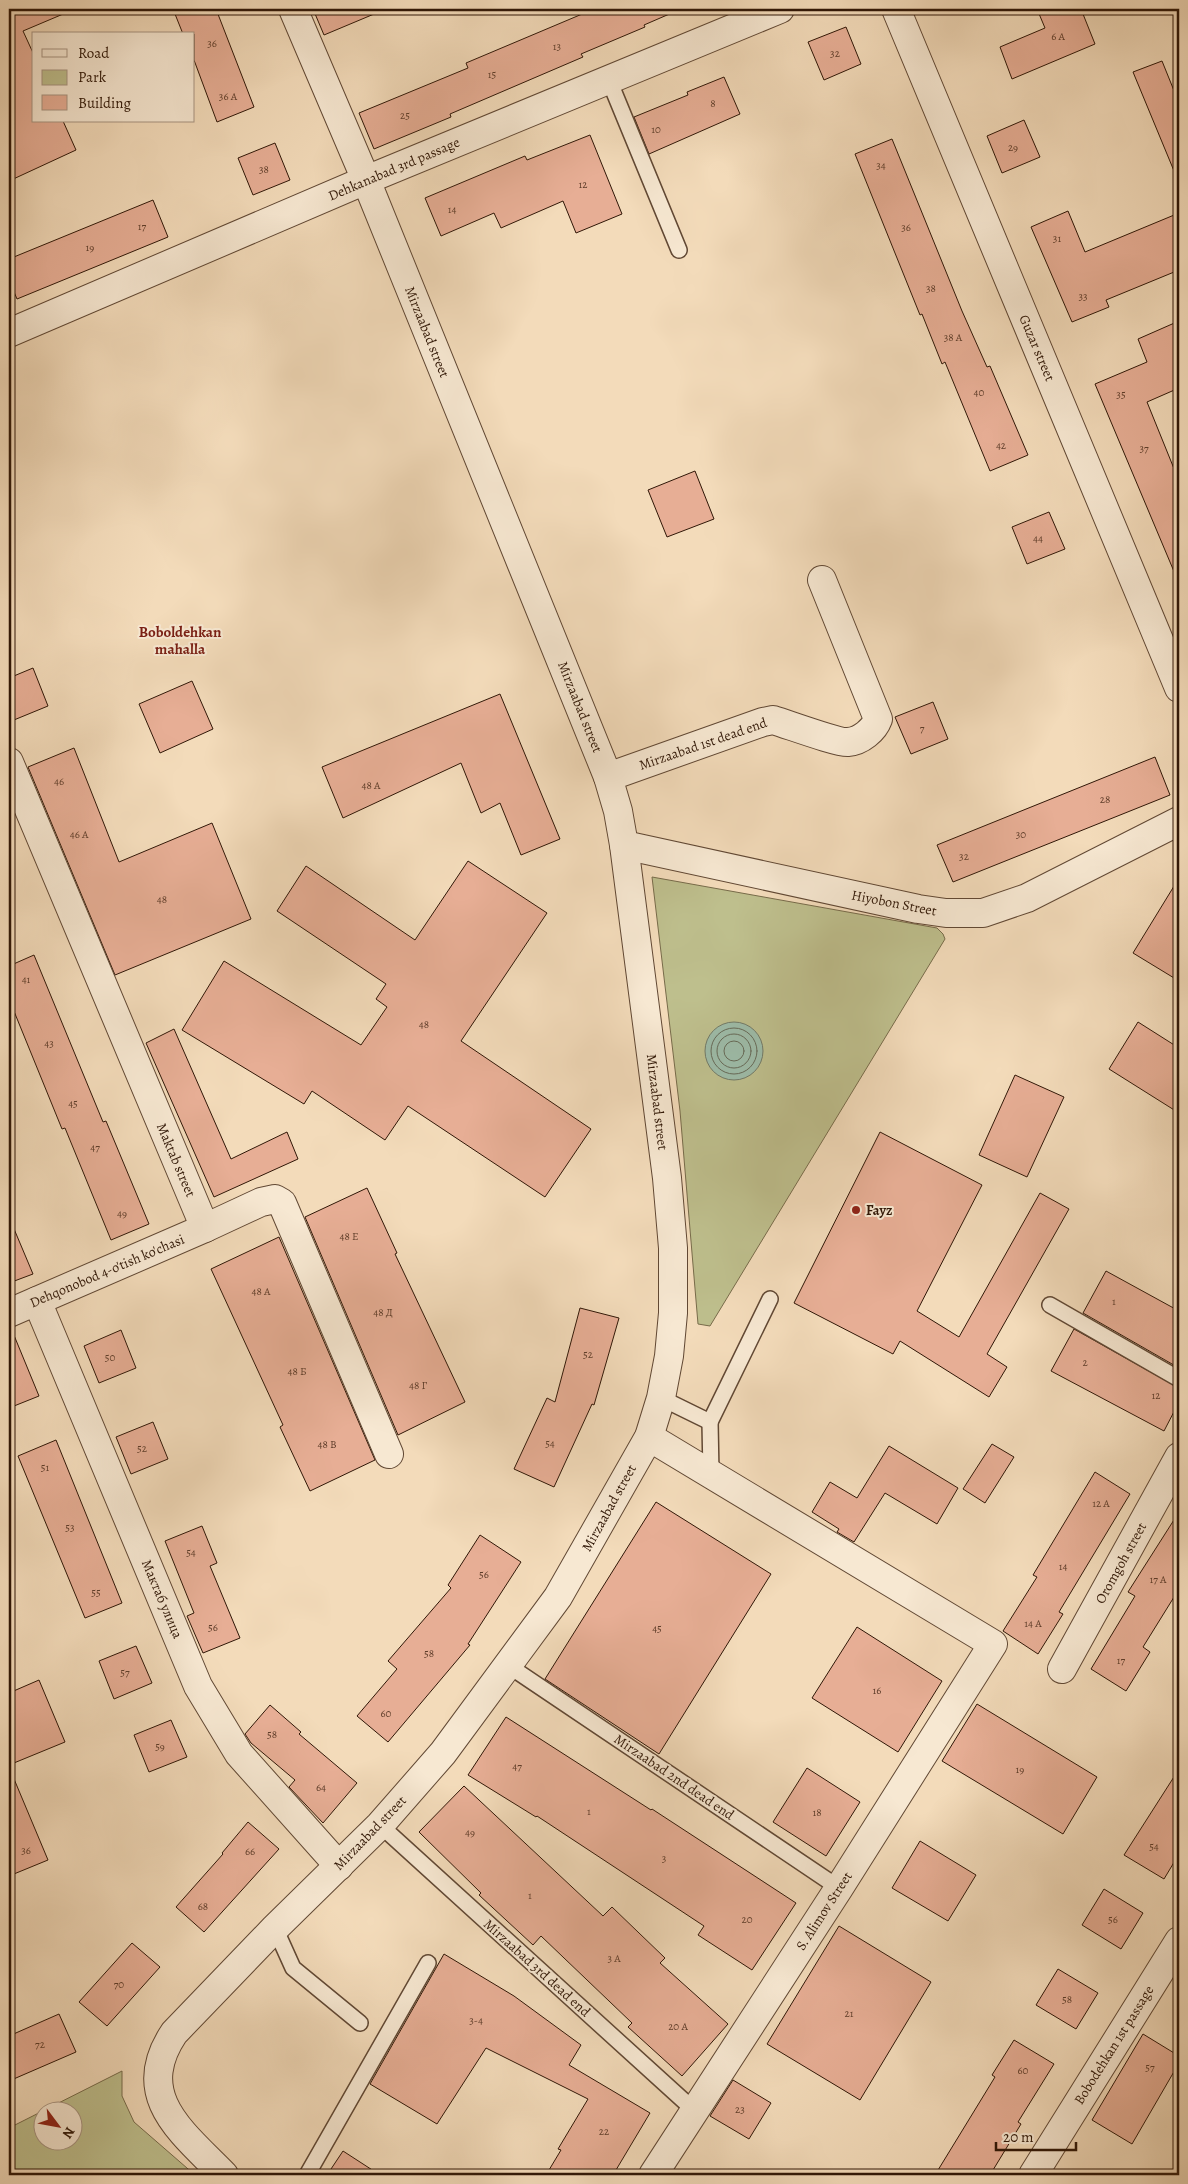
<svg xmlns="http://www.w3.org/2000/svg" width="1188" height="2184" viewBox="0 0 1188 2184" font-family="Alegreya,serif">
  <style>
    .green { fill: #bebf8d; stroke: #776b4a; fill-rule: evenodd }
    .water { fill: #9dbca9; stroke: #717a68 }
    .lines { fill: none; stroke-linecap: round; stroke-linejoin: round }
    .shore { stroke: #666a58; stroke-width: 1 }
    .building { fill: #e7ae95; stroke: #301707 }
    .service-casing { stroke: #614834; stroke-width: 18 }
    .minor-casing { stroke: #614834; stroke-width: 30 }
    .service { stroke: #f7e8d2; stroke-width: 15 }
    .minor { stroke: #f7e8d2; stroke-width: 28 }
    .poi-dot { fill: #8f2418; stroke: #f7e8d2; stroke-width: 2 }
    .labels { text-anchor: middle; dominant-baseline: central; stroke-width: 4; stroke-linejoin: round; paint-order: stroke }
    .number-label { font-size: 11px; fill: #5e3d2a }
    .street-label { font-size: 14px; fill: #301707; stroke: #f7e8d2 }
    .poi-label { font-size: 14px; font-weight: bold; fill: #301707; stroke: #f7e8d2; text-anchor: start }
    .neighbourhood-label { font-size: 15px; font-weight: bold; fill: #7a1f14; stroke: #f7e8d2 }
  </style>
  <rect width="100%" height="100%" fill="#f3dbba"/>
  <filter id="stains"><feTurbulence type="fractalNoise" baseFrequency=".004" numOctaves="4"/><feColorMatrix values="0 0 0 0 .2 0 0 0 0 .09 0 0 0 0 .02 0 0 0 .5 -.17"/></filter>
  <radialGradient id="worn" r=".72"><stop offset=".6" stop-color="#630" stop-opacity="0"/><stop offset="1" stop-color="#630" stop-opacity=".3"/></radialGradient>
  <g class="green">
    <path d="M652 877 937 928 943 934 945 939 710 1326 698 1324 680 1111Z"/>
    <path d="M122 2071V2096L134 2122 195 2175H14L9 2171V2128ZM42 2112H72V2142H42Z"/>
  </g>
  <circle class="water" cx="734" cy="1051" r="29"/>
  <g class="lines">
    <g class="shore">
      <circle cx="734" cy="1051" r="23"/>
      <circle cx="734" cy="1051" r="17"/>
      <circle cx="734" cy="1051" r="10"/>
    </g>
  </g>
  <g class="building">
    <path d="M9 9H75L23 31 34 55V121H63L76 150 9 181Z"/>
    <path d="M173 9H216L254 107 217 122 194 60V34H183Z"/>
    <path d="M313 9H386L324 35Z"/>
    <path d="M594 9H681L644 25 645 27 581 54 583 57 450 114 451 117 374 149 359 113 468 68 466 63Z"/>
    <path d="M1037 9H1081L1095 44 1012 79 1000 47 1045 28Z"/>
    <path d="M846 27 861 64 824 80 808 42Z"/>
    <path d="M1162 61 1179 103V183L1133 72Z"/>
    <path d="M724 77 740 114 649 154 634 117 688 95 687 92Z"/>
    <path d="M1024 120 1040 157 1002 173 987 136Z"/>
    <path d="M590 135 622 214 576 233 563 201 501 228 494 213 441 236 425 198 525 156 527 160Z"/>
    <path d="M892 139 962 311 987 367 990 366 1028 455 990 471 945 362 942 364 922 314 920 315 855 154Z"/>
    <path d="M275 143 290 180 253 195 238 158Z"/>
    <path d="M153 200 168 237 17 299 9 280V259Z"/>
    <path d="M1068 211 1085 252 1179 213V270L1106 300 1109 307 1072 322 1031 227Z"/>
    <path d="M1179 321V388L1147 402 1179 481 1178 581 1095 384 1147 362 1138 339Z"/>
    <path d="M695 471 714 519 667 537 648 490Z"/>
    <path d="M1049 512 1065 549 1027 564 1012 527Z"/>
    <path d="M33 668 48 706 9 722V678Z"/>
    <path d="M192 681 213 729 160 753 139 704Z"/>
    <path d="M500 694 560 839 521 855 500 803 481 813 461 763 343 818 322 767Z"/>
    <path d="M933 702 948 739 911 754 895 717Z"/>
    <path d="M74 748 119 862 212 823 251 919 115 975 28 767Z"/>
    <path d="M1155 757 1170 795 953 882 937 845Z"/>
    <path d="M468 861 547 913 461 1041 591 1129 545 1197 408 1106 385 1140 312 1091 304 1104 182 1030 224 961 361 1045 387 1007 376 999 386 984 277 911 306 866 415 940Z"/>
    <path d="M1179 878V981L1133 953Z"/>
    <path d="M34 955 103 1122 106 1121 149 1224 111 1240 65 1128 62 1129 9 999V966Z"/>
    <path d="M1138 1022 1179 1048V1113L1109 1069Z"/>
    <path d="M174 1029 231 1159 287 1132 298 1159 214 1197 146 1043Z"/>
    <path d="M1015 1075 1064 1097 1027 1177 979 1155Z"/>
    <path d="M880 1132 982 1185 917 1311 959 1337 1040 1193 1069 1209 987 1354 1007 1367 989 1397 900 1341 893 1354 794 1303Z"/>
    <path d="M367 1188 397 1253 395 1254 465 1402 398 1435 305 1217Z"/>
    <path d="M9 1217 33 1274 9 1283Z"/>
    <path d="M279 1237 375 1460 310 1491 280 1427 283 1425 211 1269Z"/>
    <path d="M1106 1271 1179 1311V1368L1083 1313Z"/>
    <path d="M580 1308 619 1318 594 1405 592 1404 554 1487 514 1469 547 1398 555 1402Z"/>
    <path d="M9 1328H11L39 1396 9 1408Z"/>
    <path d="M1074 1329 1179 1388V1402L1164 1431 1051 1371Z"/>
    <path d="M121 1330 136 1368 99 1383 84 1346Z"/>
    <path d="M153 1422 168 1459 131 1474 116 1437Z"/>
    <path d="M56 1440 122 1603 85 1618 18 1456Z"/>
    <path d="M992 1444 1014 1457 985 1503 963 1489Z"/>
    <path d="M889 1446 958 1488 937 1524 885 1493 854 1542 837 1532 839 1529 812 1512 830 1482 857 1498Z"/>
    <path d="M1095 1472 1130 1494 1059 1612 1063 1614 1038 1654 1003 1631 1037 1577 1033 1575Z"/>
    <path d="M656 1502 771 1574 659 1754 545 1679Z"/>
    <path d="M1179 1512V1589L1143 1647 1150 1652 1126 1691 1091 1669 1135 1596 1128 1592Z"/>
    <path d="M202 1526 217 1563 210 1566 240 1638 203 1653 187 1616 194 1613 165 1541Z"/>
    <path d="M480 1535 521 1562 468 1644 470 1645 388 1742 357 1716 397 1669 388 1661 451 1588 448 1585Z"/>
    <path d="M857 1627 942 1681 898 1752 812 1698Z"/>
    <path d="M136 1646 152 1683 114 1699 99 1661Z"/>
    <path d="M39 1680 65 1742 9 1765V1693Z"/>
    <path d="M977 1704 1097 1777 1063 1834 942 1761Z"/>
    <path d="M270 1705 301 1732 299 1734 357 1783 323 1823 289 1787 295 1780 251 1743 245 1734Z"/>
    <path d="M506 1717 651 1810 652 1809 796 1903 752 1970 698 1935 704 1926 537 1816 536 1817 468 1775Z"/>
    <path d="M171 1720 187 1757 149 1772 134 1735Z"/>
    <path d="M9 1767 48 1860 9 1876Z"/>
    <path d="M807 1768 860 1802 826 1856 773 1822Z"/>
    <path d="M1179 1769V1854L1164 1879 1124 1855Z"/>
    <path d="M464 1786 603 1916 612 1907 665 1958 660 1963 728 2024 682 2076 628 2027 632 2023 541 1936 533 1945 479 1895 481 1893 419 1832Z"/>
    <path d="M248 1822 279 1849 204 1932 176 1907 223 1854 222 1853Z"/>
    <path d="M920 1841 976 1875 948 1921 892 1888Z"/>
    <path d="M1104 1889 1143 1913 1121 1949 1082 1925Z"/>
    <path d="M839 1926 931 1982 860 2100 767 2044Z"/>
    <path d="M132 1943 160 1967 107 2026 79 2002Z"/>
    <path d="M444 1954 514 1996 581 2045 569 2065 650 2113 613 2175H546L561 2150 558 2149 588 2099 486 2048 437 2124 370 2084Z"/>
    <path d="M1058 1969 1098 1993 1076 2029 1036 2005Z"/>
    <path d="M59 2014 76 2052 9 2081V2036Z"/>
    <path d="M1143 2034 1179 2056V2063L1132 2144 1092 2120Z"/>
    <path d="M1014 2040 1054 2064 1018 2122 1021 2124 990 2175H935L995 2077 992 2075Z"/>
    <path d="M733 2080 771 2103 749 2139 710 2116Z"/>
    <path d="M343 2151 380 2175H327Z"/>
  </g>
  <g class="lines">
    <g class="service-casing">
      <g id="service">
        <path d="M609 80 679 250"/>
        <path d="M1050 1305 1179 1379"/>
        <path d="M661 1398 710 1422 770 1299"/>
        <path d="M710 1422 711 1474"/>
        <path d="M509 1666 839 1888"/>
        <path d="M380 1825 695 2111"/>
        <path d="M275 1928 293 1968 360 2023"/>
        <path d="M307 2175 428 1963"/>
      </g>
    </g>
    <g class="minor-casing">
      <g id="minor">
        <path d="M896 9 1179 688"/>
        <path d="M9 333 366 180 780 9"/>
        <path d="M9 762 205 1228"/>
        <path d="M608 777 763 722 773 720C787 724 838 743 848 742 861 741 874 730 878 719L822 580"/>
        <path d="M624 845 918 909 946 913H983L1027 898 1179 821"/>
        <path d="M37 1301 198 1686 239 1754 339 1866"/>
        <path d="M9 1313 205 1228 261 1202 275 1199 282 1203 389 1454"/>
        <path d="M649 1437 993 1644 839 1888 653 2175"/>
        <path d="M1062 1669 1179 1457"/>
        <path d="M224 2175C182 2132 132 2096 174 2033L275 1928 380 1825 443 1753 558 1597 649 1437 661 1398 669 1356 673 1313V1248L667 1178 624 845 618 811 608 777 366 180 293 9"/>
        <path d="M1033 2175 1179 1941"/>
      </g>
    </g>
    <use href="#service" class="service"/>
    <use href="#minor" class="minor"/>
  </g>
  <circle class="poi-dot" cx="856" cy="1210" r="5"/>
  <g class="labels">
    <g class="number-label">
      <text x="1058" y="36">6 A</text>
      <text x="212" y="43">36</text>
      <text x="557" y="46">13</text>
      <text x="835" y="53">32</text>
      <text x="492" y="74">15</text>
      <text x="228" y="96">36 А</text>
      <text x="713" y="103">8</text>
      <text x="405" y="115">25</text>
      <text x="656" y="129">10</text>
      <text x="1013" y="147">29</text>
      <text x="881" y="165">34</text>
      <text x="264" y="169">38</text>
      <text x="583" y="184">12</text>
      <text x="452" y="209">14</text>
      <text x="142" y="226">17</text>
      <text x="906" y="227">36</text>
      <text x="1057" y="238">31</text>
      <text x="90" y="247">19</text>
      <text x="931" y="288">38</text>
      <text x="1083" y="296">33</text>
      <text x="953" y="337">38 A</text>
      <text x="979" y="392">40</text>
      <text x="1121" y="394">35</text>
      <text x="1001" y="445">42</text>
      <text x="1144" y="448">37</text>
      <text x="1038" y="538">44</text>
      <text x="922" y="728">7</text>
      <text x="59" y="781">46</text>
      <text x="371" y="785">48 А</text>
      <text x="1105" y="799">28</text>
      <text x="79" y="834">46 A</text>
      <text x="1021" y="834">30</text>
      <text x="964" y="856">32</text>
      <text x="162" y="899">48</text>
      <text x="26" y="979">41</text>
      <text x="424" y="1024">48</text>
      <text x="49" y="1043">43</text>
      <text x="73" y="1103">45</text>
      <text x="95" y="1147">47</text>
      <text x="122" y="1213">49</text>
      <text x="349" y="1236">48 Е</text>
      <text x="261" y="1291">48 A</text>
      <text x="1114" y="1301">1</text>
      <text x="383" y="1312">48 Д</text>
      <text x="588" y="1354">52</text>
      <text x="110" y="1357">50</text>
      <text x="1085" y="1362">2</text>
      <text x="297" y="1371">48 Б</text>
      <text x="418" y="1385">48 Г</text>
      <text x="1156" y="1395">12</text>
      <text x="550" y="1443">54</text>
      <text x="327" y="1444">48 В</text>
      <text x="142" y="1448">52</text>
      <text x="45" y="1467">51</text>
      <text x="1101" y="1503">12 A</text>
      <text x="70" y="1527">53</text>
      <text x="191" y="1552">54</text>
      <text x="1063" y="1566">14</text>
      <text x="484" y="1574">56</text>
      <text x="1158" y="1579">17 A</text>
      <text x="96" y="1592">55</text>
      <text x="1033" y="1623">14 A</text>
      <text x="213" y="1627">56</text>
      <text x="657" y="1628">45</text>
      <text x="429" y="1653">58</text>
      <text x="1121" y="1660">17</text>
      <text x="125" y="1672">57</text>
      <text x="877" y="1690">16</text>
      <text x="386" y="1713">60</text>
      <text x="272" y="1734">58</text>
      <text x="160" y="1746">59</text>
      <text x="517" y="1766">47</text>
      <text x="1020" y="1769">19</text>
      <text x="321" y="1787">64</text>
      <text x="589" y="1811">1</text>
      <text x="817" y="1812">18</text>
      <text x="470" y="1832">49</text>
      <text x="1154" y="1846">54</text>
      <text x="26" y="1850">36</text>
      <text x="250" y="1851">66</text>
      <text x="664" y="1858">3</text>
      <text x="530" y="1895">1</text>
      <text x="203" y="1906">68</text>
      <text x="747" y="1919">20</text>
      <text x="1113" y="1919">56</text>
      <text x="614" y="1958">3 A</text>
      <text x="119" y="1984">70</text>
      <text x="1067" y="1999">58</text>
      <text x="849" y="2013">21</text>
      <text x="476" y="2020">3-4</text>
      <text x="678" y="2026">20 A</text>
      <text x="40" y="2044">72</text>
      <text x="1150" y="2067">57</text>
      <text x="1023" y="2070">60</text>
      <text x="740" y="2109">23</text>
      <text x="604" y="2131">22</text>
    </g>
    <g class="street-label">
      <text transform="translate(394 169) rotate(-23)">Dehkanabad 3rd passage</text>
      <text transform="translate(427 332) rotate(68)">Mirzaаbаd street</text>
      <text transform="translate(1037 348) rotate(67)">Guzar street</text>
      <text transform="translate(580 707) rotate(68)">Mirzaаbаd street</text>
      <text transform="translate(703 744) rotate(-19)">Mirzaabad 1st dead end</text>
      <text transform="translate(894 903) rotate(11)">Hiyobon Street</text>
      <text transform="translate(657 1102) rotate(83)">Mirzaаbаd street</text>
      <text transform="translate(176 1160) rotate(67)">Maktab street</text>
      <text transform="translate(107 1271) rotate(-23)">Dehqonobod 4-o'tish ko'chasi</text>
      <text transform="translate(609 1508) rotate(-61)">Mirzaаbаd street</text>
      <text transform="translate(1121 1563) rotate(-61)">Oromgoh street</text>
      <text transform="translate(162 1599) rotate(67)">Мактаб улица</text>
      <text transform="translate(674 1777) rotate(34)">Mirzaabad 2nd dead end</text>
      <text transform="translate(370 1833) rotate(-46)">Mirzaаbаd street</text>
      <text transform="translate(824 1911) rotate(-57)">S. Alimov Street</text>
      <text transform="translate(537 1968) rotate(42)">Mirzaаbаd 3rd dead end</text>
      <text transform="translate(1114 2045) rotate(-58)">Bobodehkan 1st passage</text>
    </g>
    <g class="poi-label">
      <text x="866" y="1210">Fayz</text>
    </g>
    <g class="neighbourhood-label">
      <text x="180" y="632">Boboldehkan<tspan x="180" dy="17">mahalla</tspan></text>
    </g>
  </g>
  <rect width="1188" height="2184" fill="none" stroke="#f3dbba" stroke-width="30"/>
  <rect x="10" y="10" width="1168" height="2164" fill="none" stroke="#301707" stroke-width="2.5"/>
  <rect x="15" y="15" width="1158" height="2154" fill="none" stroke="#301707"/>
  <rect x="32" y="32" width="162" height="90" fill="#f7e8d2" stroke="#a79481"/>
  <rect x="42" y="49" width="25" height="8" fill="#f7e8d2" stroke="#a79481"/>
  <text x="78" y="58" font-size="15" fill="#301707">Road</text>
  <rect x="42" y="70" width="25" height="15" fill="#bebf8d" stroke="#a79481"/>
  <text x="78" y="82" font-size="15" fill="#301707">Park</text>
  <rect x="42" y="95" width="25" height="15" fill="#e7ae95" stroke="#a79481"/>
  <text x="78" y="108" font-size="15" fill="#301707">Building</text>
  <g transform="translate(58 2126) rotate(122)"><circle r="24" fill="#f7e8d2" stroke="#a79481"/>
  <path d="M0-4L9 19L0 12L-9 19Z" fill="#8f2418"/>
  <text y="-8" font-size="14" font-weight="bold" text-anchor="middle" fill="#301707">N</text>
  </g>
  <path d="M996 2142v8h80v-8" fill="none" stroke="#301707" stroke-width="2.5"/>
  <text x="1003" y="2142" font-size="15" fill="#301707" stroke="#f7e8d2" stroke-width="4" paint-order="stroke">20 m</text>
  <rect width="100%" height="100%" filter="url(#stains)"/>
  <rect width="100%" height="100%" fill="url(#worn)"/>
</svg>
